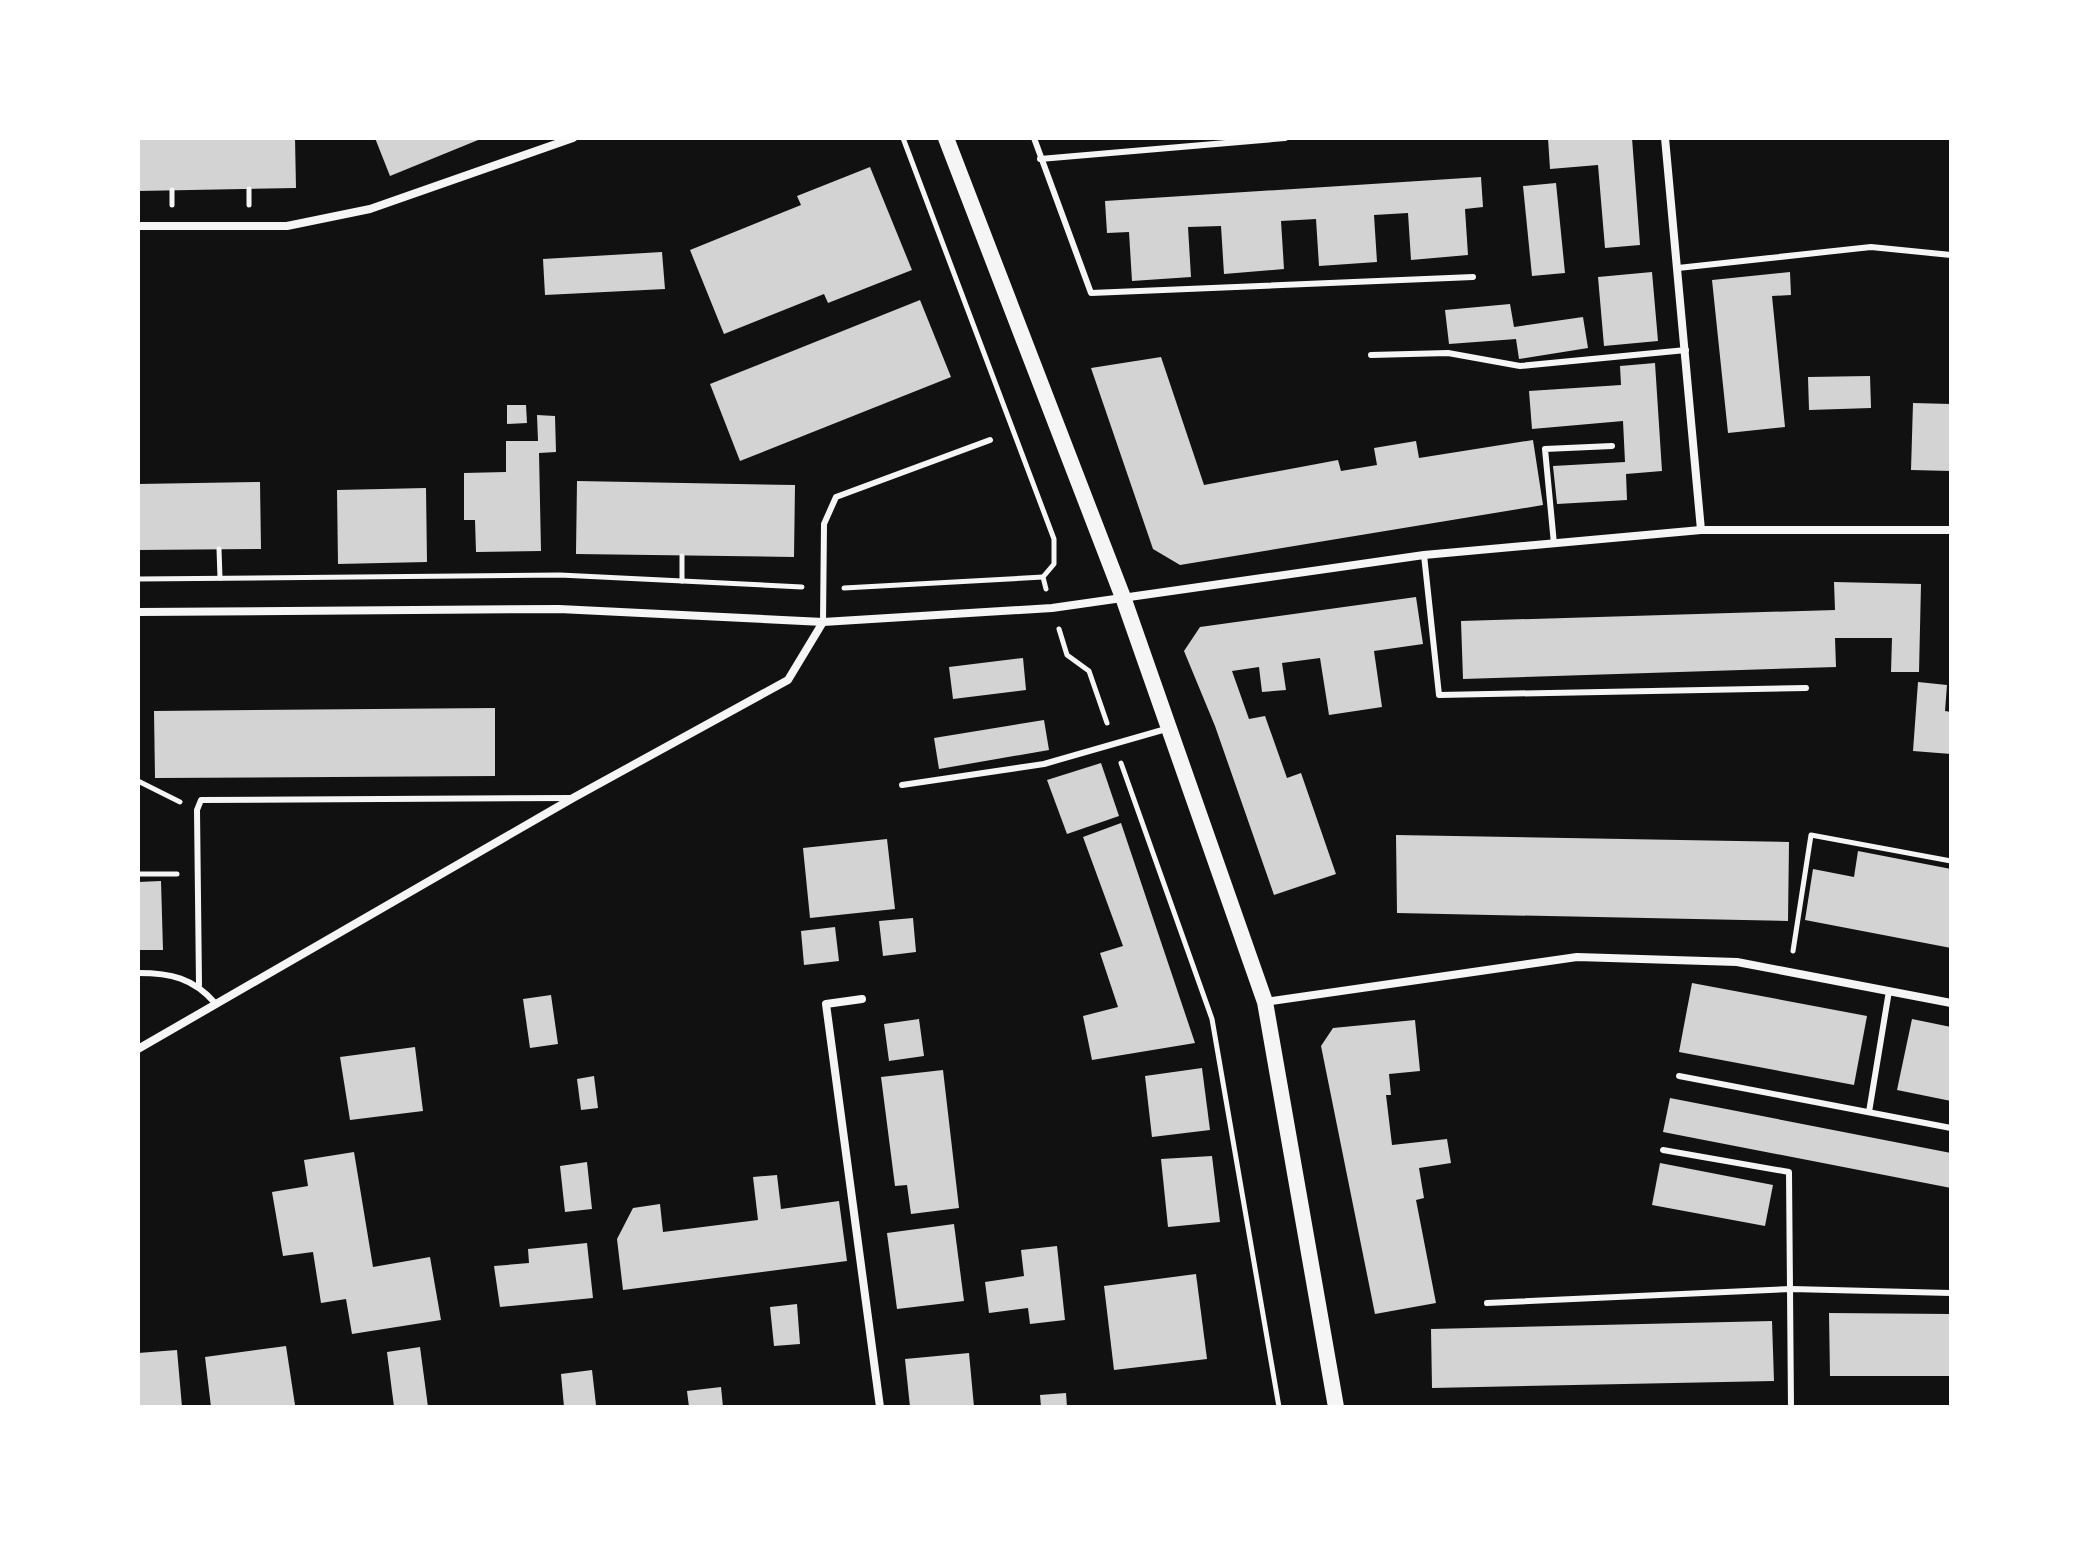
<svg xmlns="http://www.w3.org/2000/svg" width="2089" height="1545" viewBox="0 0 2089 1545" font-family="'Public Sans',sans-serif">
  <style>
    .building { fill: #d3d3d3 }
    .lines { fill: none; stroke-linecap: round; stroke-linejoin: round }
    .path { stroke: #f5f5f5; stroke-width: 5 }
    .service { stroke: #f5f5f5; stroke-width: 6 }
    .minor { stroke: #f5f5f5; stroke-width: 8 }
    .secondary { stroke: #f5f5f5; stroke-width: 16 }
  </style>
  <rect width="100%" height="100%" fill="#111"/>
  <g class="building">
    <path d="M138 138H295L296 188 138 191Z"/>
    <path d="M375 138H483L390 176Z"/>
    <path d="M1548 138H1632L1640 245 1605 248 1598 165 1550 169Z"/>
    <path d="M870 167 912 270 828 303 824 294 724 334 690 250 801 205 797 196Z"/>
    <path d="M1481 177 1483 207 1465 209 1468 255 1411 260 1408 213 1374 215 1377 262 1319 266 1316 219 1281 221 1284 269 1224 274 1221 226 1188 227 1191 277 1132 281 1129 232 1107 233 1105 201Z"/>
    <path d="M1556 183 1565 273 1532 276 1523 186Z"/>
    <path d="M662 252 665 289 545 295 543 259Z"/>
    <path d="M1652 272 1658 341 1604 346 1598 277Z"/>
    <path d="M1790 272 1791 295 1772 296 1785 427 1728 433 1712 280Z"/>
    <path d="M920 300 951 377 740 461 710 384Z"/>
    <path d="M1510 304 1514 327 1583 317 1588 348 1519 359 1516 339 1449 344 1445 310Z"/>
    <path d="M1161 357 1204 485 1338 460 1341 471 1377 465 1374 448 1416 441 1419 458 1533 440 1543 505 1180 565 1153 549 1091 368Z"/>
    <path d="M1655 363 1662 471 1626 474 1627 500 1557 504 1553 466 1625 462 1623 421 1532 429 1529 391 1621 385 1620 366Z"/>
    <path d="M1870 376 1871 408 1809 410 1808 377Z"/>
    <path d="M1913 403 1951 404V471L1911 470Z"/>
    <path d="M507 405H526L527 423 507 424Z"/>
    <path d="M537 415 555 416 556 452 539 453 541 551 476 552 475 520H464V473L506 472V441H538Z"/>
    <path d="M577 481 795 485 794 557 576 554Z"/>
    <path d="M260 482 261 549 138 550V484Z"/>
    <path d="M426 488 427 562 338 564 337 490Z"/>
    <path d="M1834 582 1921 584 1919 672H1891L1892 638H1835L1836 667 1463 679 1461 621 1835 610Z"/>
    <path d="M1416 597 1423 644 1374 651 1382 707 1329 715 1320 658 1282 663 1286 690 1262 692 1259 667 1232 671 1249 719 1265 716 1287 778 1301 773 1336 874 1274 895 1215 726 1184 651 1200 627Z"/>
    <path d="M1023 658 1026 690 953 699 949 667Z"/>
    <path d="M1918 682 1947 685 1945 711 1951 712V754L1913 751Z"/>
    <path d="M495 708V776L155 778 154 711Z"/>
    <path d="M1044 720 1049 750 939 769 934 738Z"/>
    <path d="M1101 763 1119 816 1067 834 1047 780Z"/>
    <path d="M1121 823 1195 1043 1092 1060 1083 1016 1118 1007 1100 953 1123 946 1083 837Z"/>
    <path d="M1396 835 1789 842 1788 921 1397 913Z"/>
    <path d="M887 839 895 909 810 918 803 848Z"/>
    <path d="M1858 851 1951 869V948L1805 920 1813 869 1854 877Z"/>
    <path d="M161 881 163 950H138V882Z"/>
    <path d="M913 918 916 952 883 956 879 921Z"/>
    <path d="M835 927 839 961 804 965 801 931Z"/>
    <path d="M1692 983 1867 1016 1854 1085 1679 1052Z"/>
    <path d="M551 995 558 1044 530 1048 523 999Z"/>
    <path d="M919 1019 924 1056 889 1061 884 1024Z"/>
    <path d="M1912 1019 1951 1027V1101L1897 1090Z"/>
    <path d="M1415 1020 1420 1071 1389 1074 1391 1095H1386L1392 1145 1447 1139 1451 1163 1419 1168 1424 1198 1416 1200 1436 1303 1375 1314 1321 1046 1333 1028Z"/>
    <path d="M415 1047 423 1111 350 1120 340 1057Z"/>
    <path d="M1202 1068 1210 1130 1152 1137 1145 1076Z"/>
    <path d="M943 1070 959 1208 911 1214 907 1185 895 1186 881 1077Z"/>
    <path d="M594 1076 598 1108 581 1110 577 1079Z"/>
    <path d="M1670 1098 1951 1153V1188L1663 1132Z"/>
    <path d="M354 1152 373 1267 430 1257 441 1320 352 1334 346 1299 321 1303 313 1252 283 1256 272 1192 308 1186 304 1160Z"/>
    <path d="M1212 1156 1220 1222 1168 1227 1161 1159Z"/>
    <path d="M587 1162 592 1209 565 1212 560 1166Z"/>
    <path d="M1660 1163 1773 1185 1765 1226 1652 1205Z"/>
    <path d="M777 1175 781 1209 839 1201 847 1261 623 1290 617 1239 633 1208 660 1204 663 1232 758 1220 753 1177Z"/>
    <path d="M954 1224 964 1301 897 1309 887 1233Z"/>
    <path d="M587 1243 593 1298 500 1307 494 1266 529 1263 528 1249Z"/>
    <path d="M1057 1246 1065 1320 1030 1324 1028 1308 989 1313 985 1282 1024 1276 1021 1250Z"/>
    <path d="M1196 1274 1207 1359 1114 1370 1104 1286Z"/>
    <path d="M797 1304 800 1344 774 1346 770 1307Z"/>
    <path d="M1829 1313 1951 1314V1376H1830Z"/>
    <path d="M1772 1321 1774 1381 1432 1388 1431 1329Z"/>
    <path d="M286 1346 295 1405 211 1407 205 1357Z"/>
    <path d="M420 1347 428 1407H394L387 1352Z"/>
    <path d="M177 1350 182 1407H138V1353Z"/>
    <path d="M969 1353 974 1407H910L905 1359Z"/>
    <path d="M592 1370 596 1405 564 1407 561 1374Z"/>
    <path d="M721 1387 723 1407H689L687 1391Z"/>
    <path d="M1066 1393 1067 1407H1041L1040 1395Z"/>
  </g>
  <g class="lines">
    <g class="path">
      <path d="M903 138 1054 539V564L1043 577 1046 589"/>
      <path d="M249 189V205"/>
      <path d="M172 190V205"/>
      <path d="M219 549 220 578"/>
      <path d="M682 556V581"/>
      <path d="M138 579 560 575 802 587"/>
      <path d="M844 588 1043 577"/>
      <path d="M1059 629 1067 655 1089 671 1107 723"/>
      <path d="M1121 763 1212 1019 1279 1407"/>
      <path d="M138 781 180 802"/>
      <path d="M138 874H177"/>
      <path d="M1793 951 1811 835 1951 861"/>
    </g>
    <g class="service">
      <path d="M1034 138 1091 293 1473 277"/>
      <path d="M1040 159 1285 138"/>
      <path d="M1678 268 1871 247 1951 255"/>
      <path d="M1371 355 1448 353 1520 366 1686 350"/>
      <path d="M1554 544 1545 449 1612 446"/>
      <path d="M1424 555 1439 695 1806 688"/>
      <path d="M823 622 824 524 836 497 990 440"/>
      <path d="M902 785 1044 764 1166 729"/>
      <path d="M138 973C171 973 193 978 215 1003"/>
      <path d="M199 985 197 810 201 800 572 798"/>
      <path d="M1679 1076 1951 1128"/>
      <path d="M1869 1112 1889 991"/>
      <path d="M1663 1150 1789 1172 1791 1407"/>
      <path d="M1487 1303 1791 1289 1951 1293"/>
    </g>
    <g class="minor">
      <path d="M1665 138 1701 530"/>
      <path d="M138 226H287L370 209 573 138"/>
      <path d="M138 612 559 609 823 622 1052 608 1424 555 1701 530H1951"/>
      <path d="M862 999 826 1004 880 1407"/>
      <path d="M1265 1002 1577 957 1737 962 1951 1003"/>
      <path d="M138 1049 573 798 788 680 823 622"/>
    </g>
    <path class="secondary" d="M946 138 1124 600 1265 1002 1336 1407"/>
  </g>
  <rect width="2089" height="1545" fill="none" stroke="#ffffff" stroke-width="280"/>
</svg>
